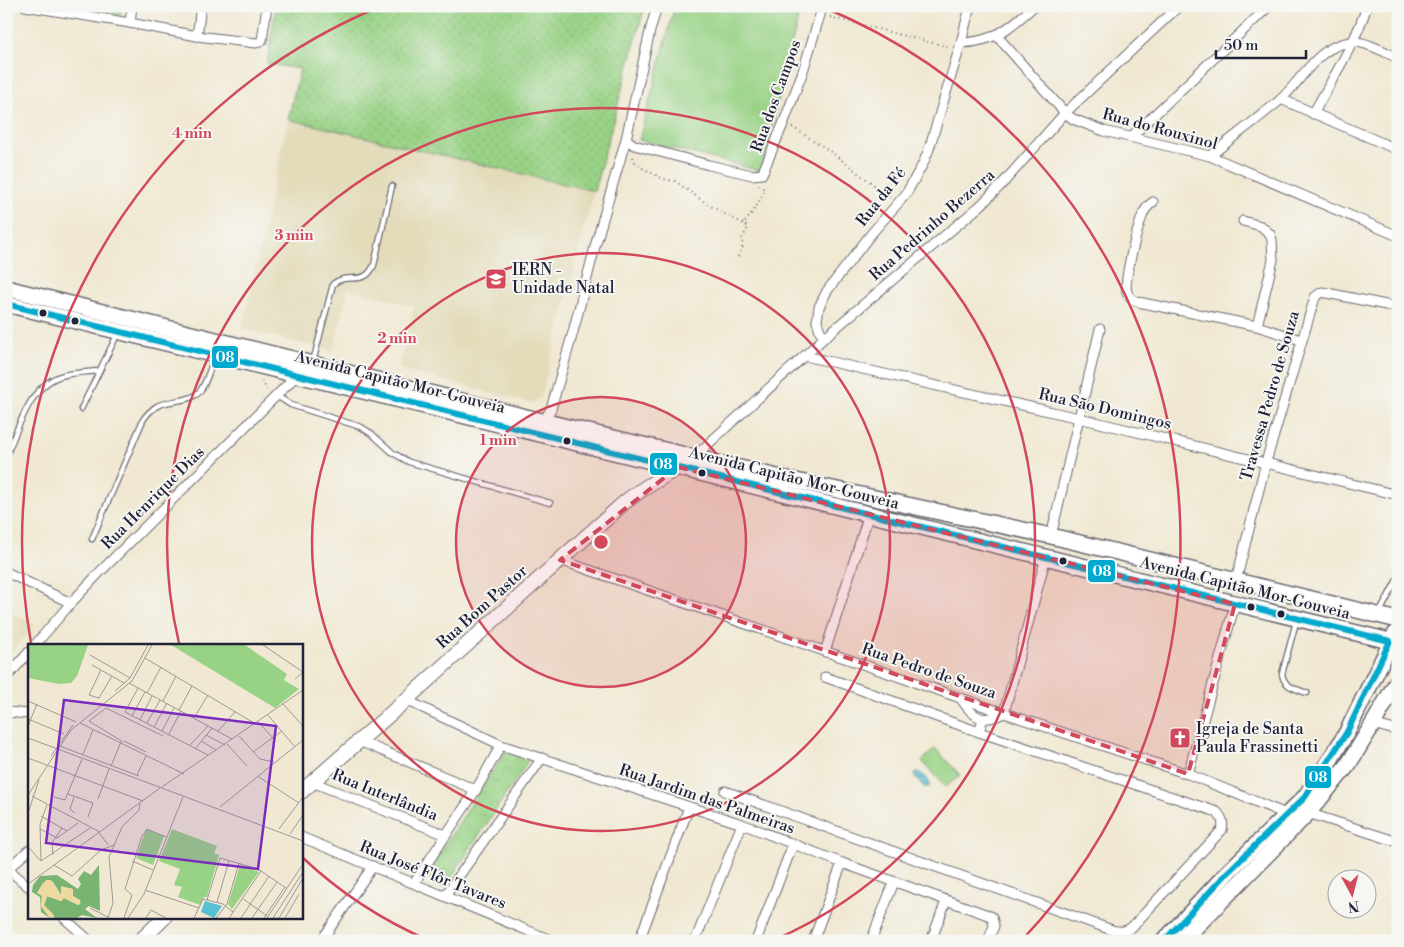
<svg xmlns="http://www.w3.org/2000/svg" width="1404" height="947" viewBox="0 0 1404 947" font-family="'Libre Bodoni',serif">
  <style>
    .built { fill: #e3dbba }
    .grass { fill: url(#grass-dots); stroke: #5d7a60 }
    .park { fill: url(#park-crowns); stroke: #5d7a60 }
    .pitch { fill: #98d285; stroke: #5d7a60 }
    .water { fill: url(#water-rules); stroke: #3c7187 }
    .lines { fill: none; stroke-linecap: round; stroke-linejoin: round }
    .lane-casing { stroke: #6a6770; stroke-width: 7 }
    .street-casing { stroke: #6a6770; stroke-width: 11 }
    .secondary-casing { stroke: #6a6770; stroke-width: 16 }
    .primary-casing { stroke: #6a6770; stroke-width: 18 }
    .path { stroke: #6a6770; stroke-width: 2; stroke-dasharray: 1 4; stroke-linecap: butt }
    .lane { stroke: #fff; stroke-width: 4.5 }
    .street { stroke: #fff; stroke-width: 9 }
    .secondary { stroke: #fff; stroke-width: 14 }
    .primary { stroke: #fff; stroke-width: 15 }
    .bus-1-casing { stroke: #f6f6f2; stroke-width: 10 }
    .bus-1 { stroke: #00a9ce; stroke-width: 6 }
    .marked { fill: #d1495b; fill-opacity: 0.2; stroke: #d1495b; stroke-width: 4; stroke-dasharray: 10 6; stroke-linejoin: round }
    .ring { fill: none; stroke: #d1495b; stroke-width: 2.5 }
    .bus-dot { fill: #22223b; stroke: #f6f6f2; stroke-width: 2 }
    .labels { text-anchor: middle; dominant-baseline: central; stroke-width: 4; stroke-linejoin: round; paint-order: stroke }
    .street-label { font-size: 16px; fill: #22223b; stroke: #f6f6f2 }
    .poi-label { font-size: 16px; fill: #22223b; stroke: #f6f6f2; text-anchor: start }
    .inset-road { fill: none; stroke: #9e9996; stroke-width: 1 }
    .view { fill: #7b2cbf; fill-opacity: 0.15; stroke: #7b2cbf; stroke-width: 2.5 }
    .inset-edge { fill: none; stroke: #22223b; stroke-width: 2.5 }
    .centre { fill: #d1495b; stroke: #f6f6f2; stroke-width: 2.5 }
    .ring-label { font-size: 15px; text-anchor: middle; font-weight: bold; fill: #d1495b; stroke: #f6f6f2; stroke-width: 4; stroke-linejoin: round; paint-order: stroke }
    .line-badge { stroke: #f6f6f2; stroke-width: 2 }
    .badge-label { font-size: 14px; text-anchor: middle; font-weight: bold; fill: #fff }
  </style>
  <defs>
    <pattern id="grass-dots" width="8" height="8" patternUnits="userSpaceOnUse" patternTransform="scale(1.25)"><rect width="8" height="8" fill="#98d285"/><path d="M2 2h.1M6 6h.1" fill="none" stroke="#83b474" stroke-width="1.8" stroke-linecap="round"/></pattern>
    <pattern id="park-crowns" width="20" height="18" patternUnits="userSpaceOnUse" patternTransform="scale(1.25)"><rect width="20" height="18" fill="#98d285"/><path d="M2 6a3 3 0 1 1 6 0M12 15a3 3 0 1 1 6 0" fill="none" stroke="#83b474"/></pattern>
    <pattern id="water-rules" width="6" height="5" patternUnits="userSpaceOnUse" patternTransform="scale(1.25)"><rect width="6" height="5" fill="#57c0d3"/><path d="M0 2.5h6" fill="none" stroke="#489cac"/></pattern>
  </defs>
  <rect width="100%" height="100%" fill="#f6f6f2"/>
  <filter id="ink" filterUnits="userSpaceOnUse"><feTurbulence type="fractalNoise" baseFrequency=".02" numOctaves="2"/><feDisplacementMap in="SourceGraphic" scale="10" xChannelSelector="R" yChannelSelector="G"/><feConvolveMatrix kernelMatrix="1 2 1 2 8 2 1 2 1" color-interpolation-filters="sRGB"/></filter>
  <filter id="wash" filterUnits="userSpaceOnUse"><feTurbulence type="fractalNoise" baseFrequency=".0096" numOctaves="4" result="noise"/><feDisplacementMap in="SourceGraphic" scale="20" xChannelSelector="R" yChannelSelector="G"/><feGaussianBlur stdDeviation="1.12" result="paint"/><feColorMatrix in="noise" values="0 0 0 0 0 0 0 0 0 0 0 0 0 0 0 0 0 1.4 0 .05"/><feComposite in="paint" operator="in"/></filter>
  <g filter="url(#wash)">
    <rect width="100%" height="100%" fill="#f0e8d2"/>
    <g class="built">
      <path d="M288 119 594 191 541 397 531 403 399 369 414 306 348 289 333 351 242 329Z"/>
      <path d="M6 610 35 625 6 659Z"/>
    </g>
    <path class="grass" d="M276 6H645L594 191 288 119 300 69 267 64Z"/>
    <g class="park">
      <path d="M66 6H124L120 15H116Z"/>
      <path d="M507 750 530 758 445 887 424 876Z"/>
    </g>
    <g class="pitch">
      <path d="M675 6H801L761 171 639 140Z"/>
      <path d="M935 748 960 775 946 787 922 761Z"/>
    </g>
    <path class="water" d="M917 772C923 773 932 781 929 787H924L915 777V773Z"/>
  </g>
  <g filter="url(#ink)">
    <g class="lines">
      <g class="lane-casing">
        <g id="lane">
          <path d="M313 362 333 284C348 271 364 288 374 265L392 186"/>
          <path d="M277 396 291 405 361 427 372 434 393 453 409 462 550 503"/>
          <path d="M81 409 117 335"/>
          <path d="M6 456C19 427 30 383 64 375 76 372 88 372 99 371"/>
          <path d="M92 539 143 420C147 414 151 410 157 406 170 399 190 403 200 391 207 382 210 368 214 358"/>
          <path d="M1380 612 1398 578"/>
          <path d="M1296 622 1282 674C1284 687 1296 689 1307 693"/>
        </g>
      </g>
      <g class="street-casing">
        <g id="street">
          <path d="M25 6 130 23 197 36 256 43 260 42 262 40 267 6"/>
          <path d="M130 23 132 6"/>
          <path d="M197 36 201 6"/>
          <path d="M997 36 1065 113 1073 119 1104 131 1210 156 1398 236"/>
          <path d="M961 43C994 42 1010 28 1034 6"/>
          <path d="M1281 99 1398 150"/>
          <path d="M1313 114C1332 79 1355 44 1367 6"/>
          <path d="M1131 137 1269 6"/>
          <path d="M626 139 634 145 709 165 752 175 762 174 784 122 803 71 820 15 822 6"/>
          <path d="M1210 156C1233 137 1256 120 1279 101 1302 81 1317 45 1351 42 1363 40 1387 53 1398 58"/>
          <path d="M1153 202C1149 205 1145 209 1143 214 1138 227 1123 280 1127 292 1128 297 1133 300 1138 302L1257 326 1301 340"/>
          <path d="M1243 221 1261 226 1270 234 1272 240 1273 260 1257 326"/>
          <path d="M825 337 820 331 817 321 819 307 827 291 871 234 906 194 923 164 929 149 961 43 970 6"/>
          <path d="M805 356 1079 418 1398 495"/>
          <path d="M542 421 547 416 551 409 573 332 596 243 626 139 650 31 657 6"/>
          <path d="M694 457 825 337 981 205 1003 183 1065 113 1179 6"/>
          <path d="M1051 536 1100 329"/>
          <path d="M560 560 1004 713 1188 774 1286 814"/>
          <path d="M6 572 71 603"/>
          <path d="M1236 581 1266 462 1315 297 1322 292 1391 306"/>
          <path d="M34 646 71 603 100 572 297 375"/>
          <path d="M825 652 869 514"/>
          <path d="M825 677 979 732"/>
          <path d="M6 678 29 652"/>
          <path d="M961 699C974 718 982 724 1004 713L1046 557"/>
          <path d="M406 700 501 745 742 824 842 863 988 915 992 917 994 926 988 941"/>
          <path d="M6 712 29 714"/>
          <path d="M1373 724 1398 731"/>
          <path d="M359 741 476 790"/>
          <path d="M1188 774 1235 604"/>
          <path d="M312 782 446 835"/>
          <path d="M725 791 1112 930C1120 932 1125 932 1132 927L1222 830C1224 822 1222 818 1217 812L979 732 983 719"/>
          <path d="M1308 813 1398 842"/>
          <path d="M301 837 553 941"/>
          <path d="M8 869 29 887"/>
          <path d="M6 870 29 850"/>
          <path d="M414 883 476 790 501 745"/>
          <path d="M445 896 542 758"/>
          <path d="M64 918 90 941"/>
          <path d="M321 941 373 866"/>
          <path d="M639 941 689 807"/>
          <path d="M695 941 742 824"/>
          <path d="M756 941 793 844"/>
          <path d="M813 941 842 863"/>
          <path d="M871 941 894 882"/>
          <path d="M931 941 946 901"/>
        </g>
      </g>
      <g class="secondary-casing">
        <g id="secondary">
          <path d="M301 792 406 700 560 560 625 502 640 491 683 464"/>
          <path d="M140 941 164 918"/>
        </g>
      </g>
      <g class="primary-casing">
        <g id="primary">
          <path d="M6 288 542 421 777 477 1051 536 1398 620"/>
          <path d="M6 304 1398 643"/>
          <path d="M1164 941 1230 870 1305 797 1332 757 1347 732 1395 634"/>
          <path d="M1182 941 1308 813 1348 765 1373 724 1398 680"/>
        </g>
      </g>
      <g class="path">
        <path d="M830 17 949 47"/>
        <path d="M792 127 831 152 890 197"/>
        <path d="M633 157 634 161 641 167 663 179 675 181 707 204 744 224"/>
        <path d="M738 257C741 251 745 246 741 240L748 228 744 224 756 207 765 190 759 185"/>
        <path d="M262 381 267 390"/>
      </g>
      <use href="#lane" class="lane"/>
      <use href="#street" class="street"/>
      <use href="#secondary" class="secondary"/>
      <use href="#primary" class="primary"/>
      <g class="bus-1-casing">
        <path id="bus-1" d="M6 304 1390 641 1347 732 1305 797 1230 870 1164 941"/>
      </g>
      <use href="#bus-1" class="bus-1"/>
    </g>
  </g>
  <path class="marked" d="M678 467 1235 604 1188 774 560 560Z"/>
  <circle cx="601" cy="542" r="145" fill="#d1495b" fill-opacity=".12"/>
  <g class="ring">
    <circle cx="601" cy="542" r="145"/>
    <circle cx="601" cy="542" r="289"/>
    <path d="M428 940A434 434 0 0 1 302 857M179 643A434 434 0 1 1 774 940"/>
    <path d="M31 643A579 579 0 0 1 379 7M823 7A579 579 0 0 1 1021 941"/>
  </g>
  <defs>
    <g id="university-square" transform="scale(1.125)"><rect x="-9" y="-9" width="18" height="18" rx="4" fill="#d1495b" stroke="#f6f6f2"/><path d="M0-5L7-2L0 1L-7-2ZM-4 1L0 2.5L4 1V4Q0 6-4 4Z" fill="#fff"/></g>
    <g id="church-square" transform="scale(1.125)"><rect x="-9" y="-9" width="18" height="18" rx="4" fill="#d1495b" stroke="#f6f6f2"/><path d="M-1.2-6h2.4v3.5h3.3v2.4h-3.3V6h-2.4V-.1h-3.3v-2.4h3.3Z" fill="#fff"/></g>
  </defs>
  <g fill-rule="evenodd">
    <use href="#university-square" x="496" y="279"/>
    <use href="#church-square" x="1180" y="738"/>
  </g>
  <g class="bus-dot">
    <circle cx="43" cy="313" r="4.5"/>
    <circle cx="75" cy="321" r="4.5"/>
    <circle cx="567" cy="441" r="4.5"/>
    <circle cx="702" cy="473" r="4.5"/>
    <circle cx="1063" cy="561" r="4.5"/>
    <circle cx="1251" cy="607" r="4.5"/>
    <circle cx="1281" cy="614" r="4.5"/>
  </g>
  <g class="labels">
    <g class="street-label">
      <text transform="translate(776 96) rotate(-70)">Rua dos Campos</text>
      <text transform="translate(1160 129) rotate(15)">Rua do Rouxinol</text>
      <text transform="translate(881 197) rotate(-52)">Rua da Fé</text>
      <text transform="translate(932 225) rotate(-41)">Rua Pedrinho Bezerra</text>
      <text transform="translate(400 382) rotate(14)">Avenida Capitão Mor-Gouveia</text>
      <text transform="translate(1270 396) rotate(-74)">Travessa Pedro de Souza</text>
      <text transform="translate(1105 409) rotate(13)">Rua São Domingos</text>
      <text transform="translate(794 478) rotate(14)">Avenida Capitão Mor-Gouveia</text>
      <text transform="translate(153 498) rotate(-45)">Rua Henrique Dias</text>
      <text transform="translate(1245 588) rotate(14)">Avenida Capitão Mor-Gouveia</text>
      <text transform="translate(482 607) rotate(-42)">Rua Bom Pastor</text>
      <text transform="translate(929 671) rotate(19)">Rua Pedro de Souza</text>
      <text transform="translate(385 795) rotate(22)">Rua Interlândia</text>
      <text transform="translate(707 799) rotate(19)">Rua Jardim das Palmeiras</text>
      <text transform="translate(433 875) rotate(22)">Rua José Flôr Tavares</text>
    </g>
    <g class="poi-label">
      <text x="512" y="270">IERN -<tspan x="512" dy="18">Unidade Natal</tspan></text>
      <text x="1196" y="729">Igreja de Santa<tspan x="1196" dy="18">Paula Frassinetti</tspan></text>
    </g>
  </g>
  <g transform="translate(28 644)">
    <rect width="275" height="275" fill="#f0e8d2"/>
    <path d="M143 1H217L259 30 256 36 271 45 247 64ZM144 185 189 202 186 209 191 211 179 253H176L172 261 150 253 154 243 146 241 152 225 131 217Z" fill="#98d285"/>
    <path d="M71 221 72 267 61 262 57 265 69 274 54 271 49 274H26L16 261 19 252 33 257 36 254 50 261 52 256 45 252V245L34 243 33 251 25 238 15 239 9 249 14 251 13 262 22 274 13 268 12 253 4 248 5 241 12 232 29 231 50 245 53 240 50 235 56 227 63 231Z" fill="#7ab472"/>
    <path d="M0 1H60L49 32 43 39 31 40 0 34Z" fill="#98d285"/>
    <path d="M18 236H23L33 251V242L45 245V252L53 258 51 261 36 254 33 257 19 252 16 261 26 271V274H22L13 262 14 252 9 249Z" fill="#eeda9e"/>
    <path d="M212 221 231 228 204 265 200 260Z" fill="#98d285"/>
    <path d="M118 185 136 192 125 221 108 214Z" fill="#98d285"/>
    <path d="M177 257 194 262 186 274 173 268Z" fill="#57c0d3"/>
    <path class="inset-road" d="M235 1 275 28 267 35M62 11 102 34M117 14 226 79M64 21 96 39M73 26 61 51 71 54 84 32M101 39 204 95M110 44 97 68 180 111M87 47 102 34 120 1M119 49 133 23M0 57 48 78M135 57 148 32M255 60 275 82M151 66 164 42M240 71 267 103M104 72 117 48M166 74 180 51M0 75 36 90M112 76 124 52M230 78 245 94M52 79 156 130M119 79 132 56M0 82 9 60M126 83 139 59M134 87 146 64M190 87 207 68M141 90 153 67M178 91 197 101M211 92 232 115 246 118M0 94 27 104M96 97 118 108M173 97 188 106M95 98 61 77 78 64 135 92M199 100 219 122M29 101 111 132M162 101 180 82M27 104 275 197M168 104 184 84M225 108 254 87M55 110 65 86M23 112 45 81M0 114 115 157M83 122 93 98M109 131 118 112M231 133 271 159M134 143 275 46M40 150 65 159 60 173M0 151 43 86 104 37 124 1M4 152 70 187 80 201M26 153 37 156 54 115M46 153 42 165 47 169M70 155 81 125M192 163 275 96M0 169 11 136M13 172 39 187M12 185 29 194 50 179M251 185 275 153M262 190 275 171M0 203 13 217M25 211 24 199 34 184M13 217 62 184M13 217 12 180 19 161M104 217 125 226M26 221 44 232 73 206 86 201M0 240 132 144M117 246 171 264M214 254 239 272M179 256 192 214 230 225 258 244M189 258 201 217M62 264 80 273M80 274 85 259 81 213 94 183 111 166 112 159M96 274 104 251 97 245 114 192 119 185 138 193M100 274 116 250 155 153M118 274 123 266 138 274M166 274 175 255 195 260 205 268M188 274 199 260 211 219M201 274 233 227M213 274 241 232M224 274 249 238M236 274 257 243M239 274 275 220M245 274 275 228M251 274 275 234M257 274 271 250"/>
    <path class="view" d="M36 56 248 82 230 225 18 199Z"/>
    <rect width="275" height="275" class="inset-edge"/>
  </g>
  <circle cx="601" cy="542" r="8" class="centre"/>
  <g class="ring-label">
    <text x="192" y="138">4 min</text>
    <text x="294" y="240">3 min</text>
    <text x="397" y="343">2 min</text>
    <text x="498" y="445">1 min</text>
  </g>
  <g class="line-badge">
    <rect x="211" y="345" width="28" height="24" rx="5" fill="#00a9ce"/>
    <rect x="649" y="452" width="29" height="24" rx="5" fill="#00a9ce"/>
    <rect x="1087" y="559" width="29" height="24" rx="5" fill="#00a9ce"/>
    <rect x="1304" y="765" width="28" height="24" rx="5" fill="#00a9ce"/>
  </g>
  <g class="badge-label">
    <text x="225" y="362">08</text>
    <text x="663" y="469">08</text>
    <text x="1102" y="576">08</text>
    <text x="1318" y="782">08</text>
  </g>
  <rect width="1404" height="947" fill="none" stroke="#f6f6f2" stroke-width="25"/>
  <g transform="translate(1352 894) rotate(173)"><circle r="24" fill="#f6f6f2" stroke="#a1a1a9"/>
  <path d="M0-4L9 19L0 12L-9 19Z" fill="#d1495b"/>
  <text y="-8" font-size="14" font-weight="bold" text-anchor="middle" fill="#22223b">N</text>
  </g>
  <path d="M1216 50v8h90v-8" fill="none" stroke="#22223b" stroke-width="2.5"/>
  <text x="1224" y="50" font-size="15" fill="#22223b" stroke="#f6f6f2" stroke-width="4" paint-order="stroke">50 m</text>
</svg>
